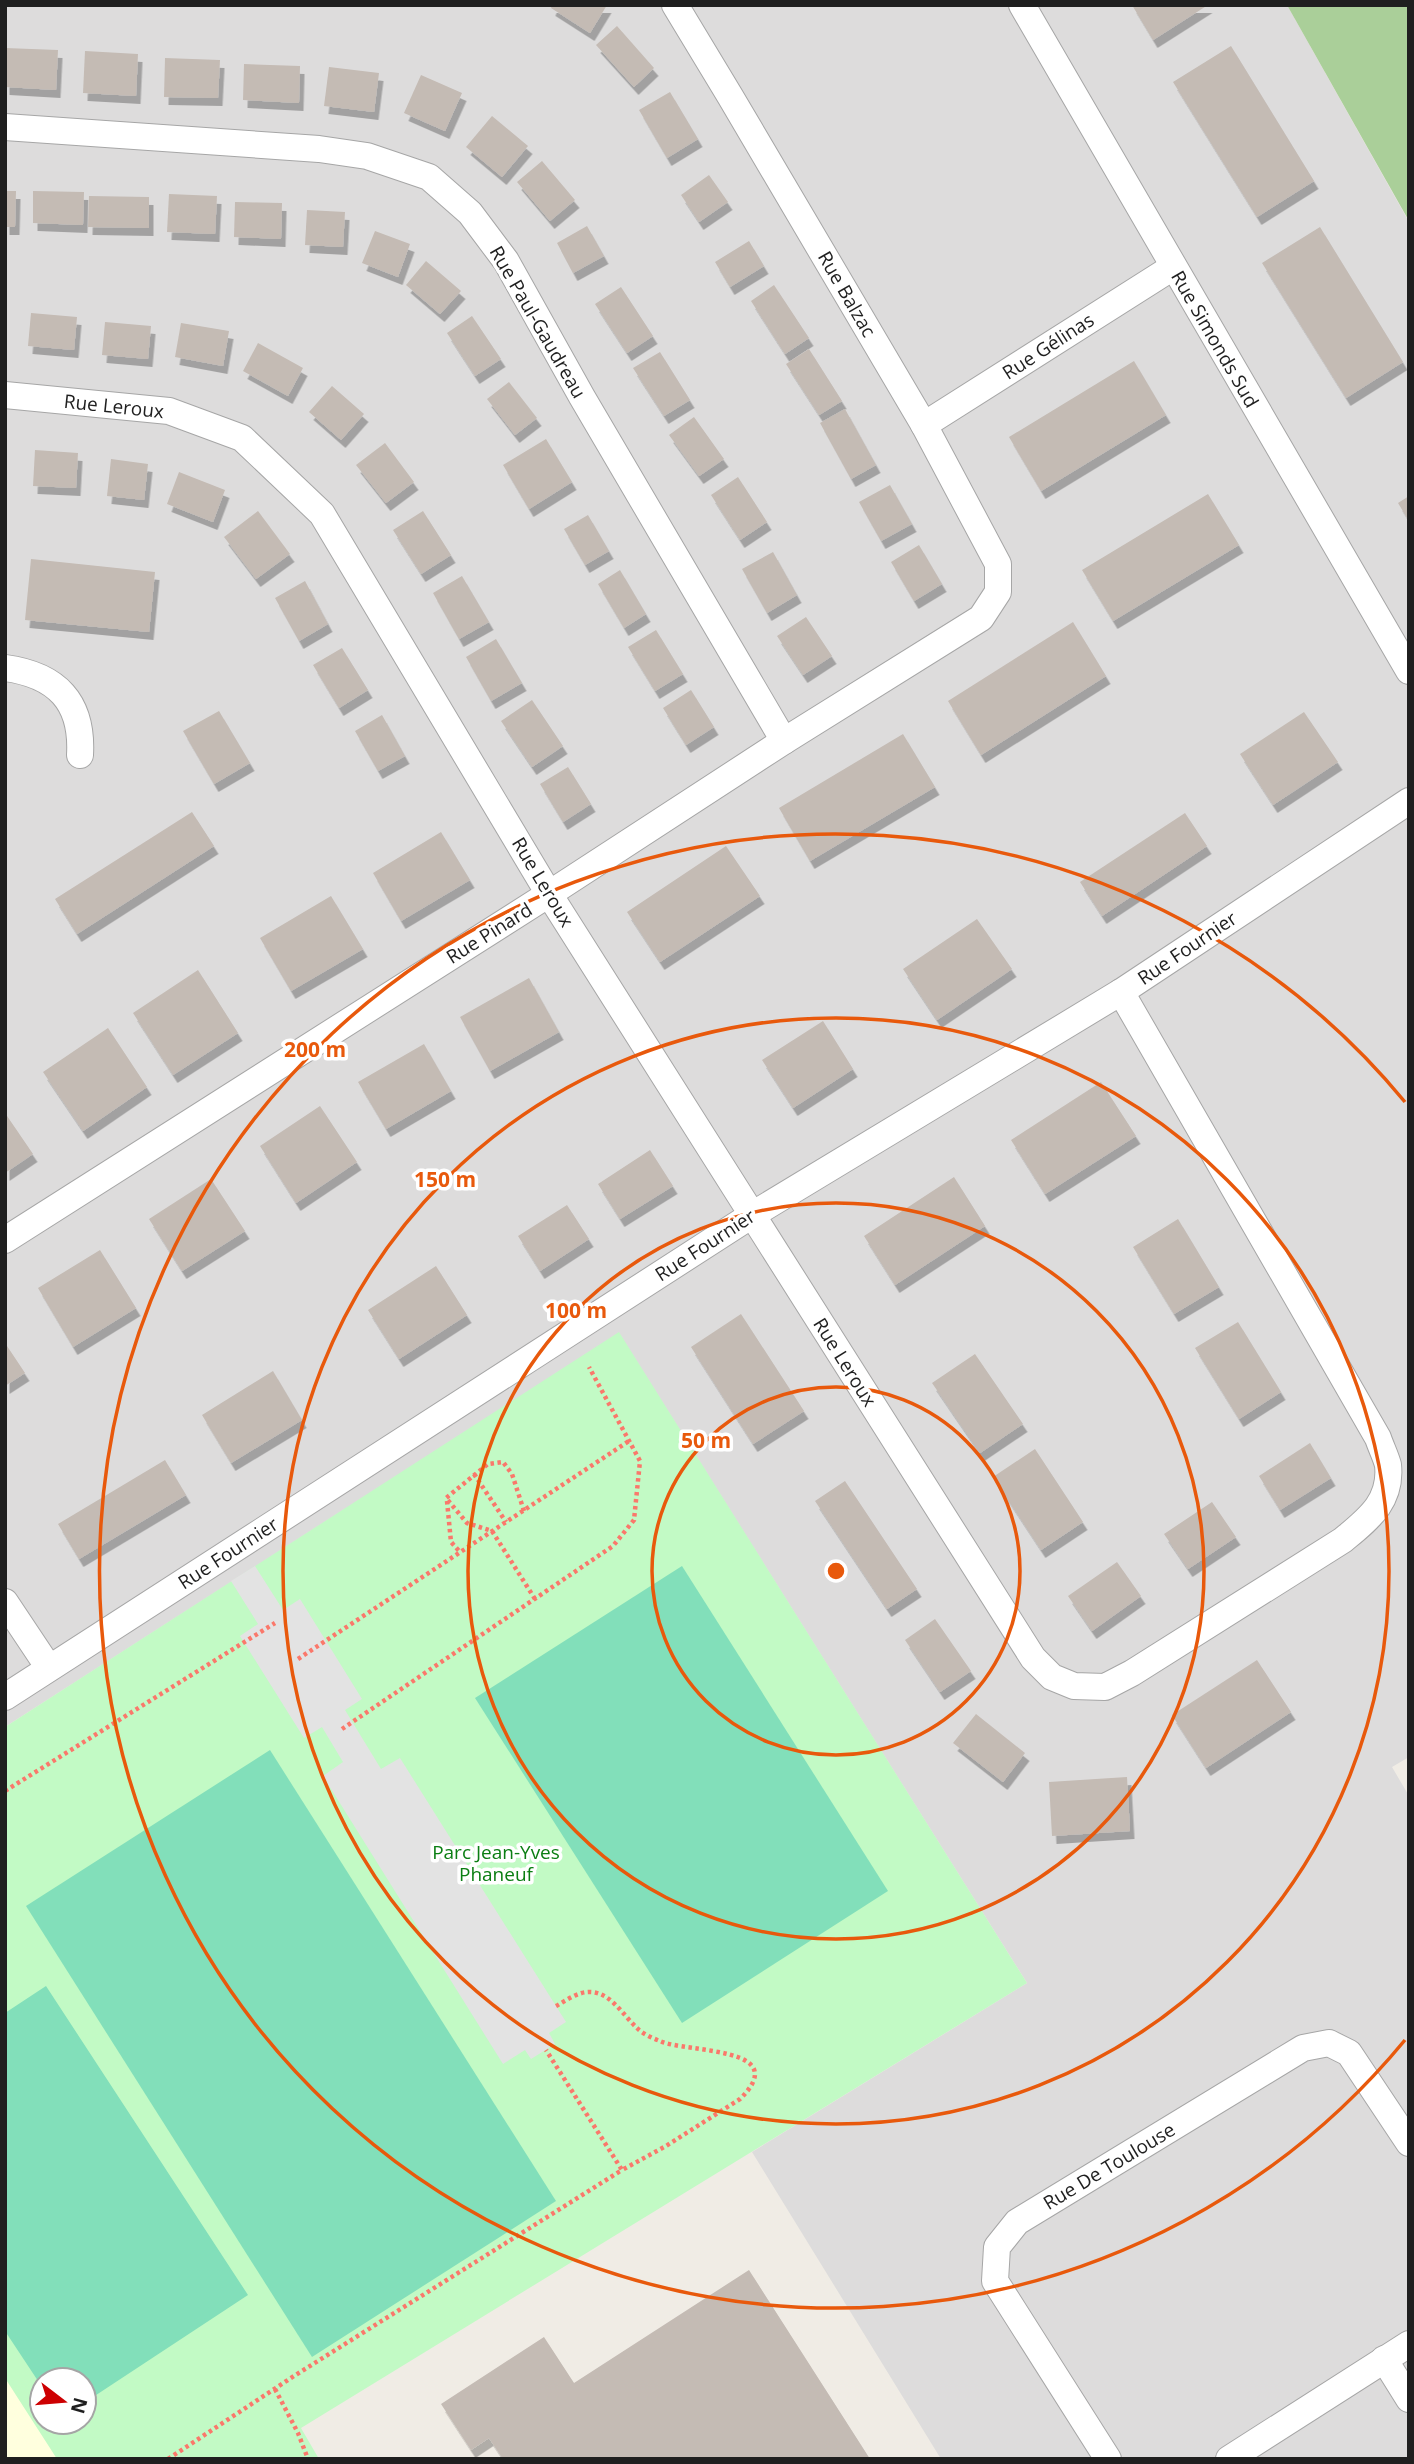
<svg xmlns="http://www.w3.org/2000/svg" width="1414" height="2464" viewBox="0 0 1414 2464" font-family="'Open Sans',sans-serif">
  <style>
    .residential { fill: #dddcdc }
    .education { fill: #ffffde }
    .forest { fill: #aacf99 }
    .park { fill: #c2fac5; fill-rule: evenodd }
    .pitch { fill: #82dfba }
    .parking { fill: #e3e3e3 }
    .building { fill: #c4bbb4; filter: url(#shadow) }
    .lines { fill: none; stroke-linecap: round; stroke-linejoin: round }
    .minor-casing { stroke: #a6a6a6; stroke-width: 28 }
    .path { stroke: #fa786b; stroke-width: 4.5; stroke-dasharray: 3.5 3.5; stroke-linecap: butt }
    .minor { stroke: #fff; stroke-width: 26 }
    .ring { fill: none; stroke: #e8590c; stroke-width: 3.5 }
    .labels { text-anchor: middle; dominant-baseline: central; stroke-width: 7; stroke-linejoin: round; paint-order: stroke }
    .street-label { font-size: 19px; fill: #1f1f1f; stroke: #fff }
    .park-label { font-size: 19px; fill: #0b7e13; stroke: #fff }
    .centre { fill: #e8590c; stroke: #fff; stroke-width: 3.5 }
    .ring-label { font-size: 21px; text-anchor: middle; font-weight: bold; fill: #e8590c; stroke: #fff; stroke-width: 7; stroke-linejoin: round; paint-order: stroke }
  </style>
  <defs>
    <filter id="shadow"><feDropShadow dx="4.5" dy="8" stdDeviation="0" flood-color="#0004"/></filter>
  </defs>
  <rect width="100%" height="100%" fill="#f0ece5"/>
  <path class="residential" d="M5 5H1287L1409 222V1757L1392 1767 1409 1796V2459H941L752 2152 1027 1983 619 1333 5 1727Z"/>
  <path class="education" d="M5 2377 58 2459H5Z"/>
  <path class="forest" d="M1287 5H1409V221Z"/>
  <path class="park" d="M619 1332 1027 1983 301 2428 319 2459H57L5 2378V1727ZM42 2380H84V2422H42Z"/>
  <g class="pitch">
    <path d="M682 1566 888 1891 682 2023 475 1698Z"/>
    <path d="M270 1750 556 2201 312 2357 26 1906Z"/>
    <path d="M46 1986 248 2295 84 2403V2380H42V2387L5 2331V2013Z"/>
  </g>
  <path class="parking" d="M255 1566 283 1610 300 1599 362 1699 345 1710 381 1769 400 1758 566 2022 549 2033 555 2044 531 2059 525 2050 503 2064 323 1776 343 1762 322 1727 304 1738 240 1636 258 1624 231 1581Z"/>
  <g class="building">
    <path d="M552 5H607L590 33 551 8Z"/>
    <path d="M1132 5H1208L1153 40Z"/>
    <path d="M617 26 654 68 634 87 596 45Z"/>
    <path d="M1231 46 1314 181 1257 217 1173 82Z"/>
    <path d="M5 48 58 50 56 90 5 87Z"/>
    <path d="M85 51 138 54 136 96 83 93Z"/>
    <path d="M165 58 220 60 218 98 164 97Z"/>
    <path d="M244 64 300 66 299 103 243 100Z"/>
    <path d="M329 67 379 73 374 112 324 106Z"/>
    <path d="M421 75 462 93 445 131 404 113Z"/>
    <path d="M670 92 698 139 667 158 639 110Z"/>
    <path d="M492 116 528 146 502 177 466 147Z"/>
    <path d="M542 161 575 200 550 221 517 182Z"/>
    <path d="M709 175 728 202 699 222 681 195Z"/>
    <path d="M5 191H16L15 227H5Z"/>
    <path d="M33 191 84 192 83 225 33 223Z"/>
    <path d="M169 194 217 196 215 234 167 232Z"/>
    <path d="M89 196 149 197V228L88 227Z"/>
    <path d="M235 202 282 203 281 239 234 237Z"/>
    <path d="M307 210 345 212 343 247 305 245Z"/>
    <path d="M587 226 604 256 573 273 557 243Z"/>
    <path d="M1320 227 1403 362 1346 398 1262 263Z"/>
    <path d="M375 231 410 244 398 277 362 263Z"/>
    <path d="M749 241 764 266 730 287 715 262Z"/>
    <path d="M426 261 461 291 440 314 406 285Z"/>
    <path d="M774 285 809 338 785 354 751 301Z"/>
    <path d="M621 287 653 336 627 353 595 304Z"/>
    <path d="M31 313 77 317 74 350 28 346Z"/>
    <path d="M472 316 501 359 475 376 447 333Z"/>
    <path d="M105 322 151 326 148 359 102 355Z"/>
    <path d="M181 323 229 331 223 366 175 357Z"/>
    <path d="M258 343 303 368 288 396 243 371Z"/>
    <path d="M809 349 842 401 819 415 786 364Z"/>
    <path d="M660 352 690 400 664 416 633 368Z"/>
    <path d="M1134 361 1166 415 1041 491 1009 437Z"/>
    <path d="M509 382 537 418 515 435 487 399Z"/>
    <path d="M332 386 364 414 341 440 309 412Z"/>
    <path d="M845 409 876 465 851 479 820 423Z"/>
    <path d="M694 417 724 459 699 476 669 435Z"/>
    <path d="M546 439 572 482 529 509 503 465Z"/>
    <path d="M385 443 414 482 386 503 356 465Z"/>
    <path d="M35 450 78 453 76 488 33 486Z"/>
    <path d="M111 459 148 464 144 500 107 496Z"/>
    <path d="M179 472 225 490 213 522 167 504Z"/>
    <path d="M738 477 767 522 740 540 711 495Z"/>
    <path d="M890 485 912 524 881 541 859 502Z"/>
    <path d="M1208 494 1239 545 1113 621 1082 570Z"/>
    <path d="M1409 496V521L1398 503Z"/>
    <path d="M258 511 290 554 256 579 224 537Z"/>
    <path d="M423 511 451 555 421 574 393 530Z"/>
    <path d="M588 515 609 551 585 565 564 529Z"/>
    <path d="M919 545 942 584 914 601 891 562Z"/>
    <path d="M773 552 797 595 767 613 742 569Z"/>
    <path d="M31 559 155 572 149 632 25 620Z"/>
    <path d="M620 570 646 614 624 628 598 584Z"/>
    <path d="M462 576 489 622 459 639 433 593Z"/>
    <path d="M305 581 328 624 299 641 275 598Z"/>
    <path d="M806 617 832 656 803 675 777 636Z"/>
    <path d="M1073 622 1106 676 981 755 948 701Z"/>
    <path d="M656 630 683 674 655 691 628 647Z"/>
    <path d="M496 639 522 683 491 701 466 657Z"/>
    <path d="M342 648 368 690 339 708 313 665Z"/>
    <path d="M691 690 714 727 686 745 663 708Z"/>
    <path d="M532 700 563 746 532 767 501 721Z"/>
    <path d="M219 711 250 763 214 784 183 731Z"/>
    <path d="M1304 712 1338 762 1273 805 1240 754Z"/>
    <path d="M382 715 405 756 378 771 355 731Z"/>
    <path d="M903 734 935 787 810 861 779 808Z"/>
    <path d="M568 767 591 804 563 822 540 784Z"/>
    <path d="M192 812 214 846 77 934 55 899Z"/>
    <path d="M1185 813 1207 846 1102 916 1080 882Z"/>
    <path d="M441 832 470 880 401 921 373 873Z"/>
    <path d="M726 846 760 896 660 962 627 912Z"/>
    <path d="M331 896 363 949 291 991 260 938Z"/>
    <path d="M977 919 1012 969 937 1020 903 969Z"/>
    <path d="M198 970 238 1033 173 1075 133 1013Z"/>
    <path d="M529 978 559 1032 490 1071 460 1017Z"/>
    <path d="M823 1021 853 1069 793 1108 762 1060Z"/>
    <path d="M108 1028 147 1087 83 1131 43 1072Z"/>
    <path d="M424 1044 451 1091 386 1129 358 1082Z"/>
    <path d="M1101 1082 1136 1136 1045 1194 1011 1140Z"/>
    <path d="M320 1106 357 1162 296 1203 260 1146Z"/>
    <path d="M5 1113 33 1154 5 1173Z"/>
    <path d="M650 1150 673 1186 620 1219 598 1184Z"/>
    <path d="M954 1177 985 1226 895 1285 864 1236Z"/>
    <path d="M211 1179 245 1231 182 1271 149 1219Z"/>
    <path d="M567 1205 589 1239 540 1271 518 1236Z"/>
    <path d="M1178 1219 1219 1287 1174 1314 1133 1247Z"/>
    <path d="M100 1250 136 1308 73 1347 38 1288Z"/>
    <path d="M436 1266 467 1315 399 1359 368 1310Z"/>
    <path d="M741 1314 804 1411 753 1444 691 1347Z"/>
    <path d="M1238 1322 1281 1392 1239 1419 1195 1348Z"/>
    <path d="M5 1343 25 1373 5 1386Z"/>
    <path d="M975 1354 1023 1424 980 1453 932 1383Z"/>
    <path d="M273 1371 302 1420 231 1463 202 1415Z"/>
    <path d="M1310 1443 1331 1478 1280 1510 1259 1476Z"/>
    <path d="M1035 1449 1083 1522 1041 1550 993 1477Z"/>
    <path d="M165 1460 186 1495 79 1559 58 1524Z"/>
    <path d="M845 1481 917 1589 887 1609 815 1501Z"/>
    <path d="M1212 1502 1236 1537 1188 1569 1164 1534Z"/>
    <path d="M1117 1562 1141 1596 1092 1631 1068 1596Z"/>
    <path d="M935 1619 971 1671 940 1692 905 1640Z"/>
    <path d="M1257 1660 1291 1712 1206 1768 1172 1715Z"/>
    <path d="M976 1714 1025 1753 1003 1782 953 1743Z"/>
    <path d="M1127 1777 1130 1831 1052 1836 1049 1782Z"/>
    <path d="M749 2270 870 2459H503L489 2438 471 2450 441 2404 544 2337 574 2383Z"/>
  </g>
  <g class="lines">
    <g class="minor-casing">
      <g id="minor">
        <path d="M1022 5 1409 671"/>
        <path d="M5 127 319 149 367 156 429 177 470 213 506 261 582 397 784 741"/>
        <path d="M5 395 169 411 242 438 322 514 549 894 1033 1658 1052 1677 1074 1686 1105 1687 1132 1673 1343 1540C1367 1520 1392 1502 1388 1465 1386 1457 1381 1447 1378 1438L1121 992"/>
        <path d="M924 425 1173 267"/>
        <path d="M5 668C57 675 83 702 80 755"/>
        <path d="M5 1240 549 894 784 741 981 618 998 592V564L924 425 730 96 675 5"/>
        <path d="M5 1602 49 1668"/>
        <path d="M5 1697 752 1215 1121 992 1409 801"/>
        <path d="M1384 2359 1409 2399"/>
        <path d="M1108 2459 995 2281 997 2247 1017 2222 1303 2048 1329 2043 1349 2053 1409 2143"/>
        <path d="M1229 2459 1409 2344"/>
      </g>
    </g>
    <g class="path">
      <path d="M474 1474 506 1522"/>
      <path d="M447 1501 451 1542 460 1552"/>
      <path d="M524 1511 512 1474 503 1462 488 1464 446 1498 467 1523 492 1531 535 1599"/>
      <path d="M298 1659 629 1441"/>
      <path d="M342 1729 613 1546 634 1520 640 1461 589 1367"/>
      <path d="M5 1791 275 1623"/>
      <path d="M556 2006C567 2000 579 1991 591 1992 611 1993 623 2015 637 2028 643 2034 652 2038 660 2041 686 2053 794 2046 740 2099L666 2146 622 2170"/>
      <path d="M275 2389 298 2433 308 2459"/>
      <path d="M168 2459 294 2376 622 2170 546 2050"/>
    </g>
    <use href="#minor" class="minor"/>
  </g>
  <g class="ring">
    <circle cx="836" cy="1571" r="184"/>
    <circle cx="836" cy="1571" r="368"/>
    <circle cx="836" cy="1571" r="553"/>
    <path d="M1405 2040A737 737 0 1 1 1405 1102"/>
  </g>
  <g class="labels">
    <g class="street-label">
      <text transform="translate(847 294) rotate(60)">Rue Balzac</text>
      <text transform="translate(538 322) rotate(60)">Rue Paul-Gaudreau</text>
      <text transform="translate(1215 339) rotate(60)">Rue Simonds Sud</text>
      <text transform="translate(1048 346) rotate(-33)">Rue Gélinas</text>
      <text transform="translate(114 406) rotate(6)">Rue Leroux</text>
      <text transform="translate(543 882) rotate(59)">Rue Leroux</text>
      <text transform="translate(489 933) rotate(-32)">Rue Pinard</text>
      <text transform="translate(1187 948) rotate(-34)">Rue Fournier</text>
      <text transform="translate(705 1245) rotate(-33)">Rue Fournier</text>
      <text transform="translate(845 1362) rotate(58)">Rue Leroux</text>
      <text transform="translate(228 1553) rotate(-33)">Rue Fournier</text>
      <text transform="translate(1109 2166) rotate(-31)">Rue De Toulouse</text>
    </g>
    <g class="park-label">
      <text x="496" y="1852">Parc Jean-Yves<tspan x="496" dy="22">Phaneuf</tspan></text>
    </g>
  </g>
  <circle cx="836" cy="1571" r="10" class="centre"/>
  <g class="ring-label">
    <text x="315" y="1057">200 m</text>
    <text x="445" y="1187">150 m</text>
    <text x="576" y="1318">100 m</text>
    <text x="706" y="1448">50 m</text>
  </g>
  <rect width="1414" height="2464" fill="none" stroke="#1f1f1f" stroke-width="14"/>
  <g transform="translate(63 2401) rotate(106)"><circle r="33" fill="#ffffff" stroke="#a5a5a5" stroke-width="2"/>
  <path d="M0-5L12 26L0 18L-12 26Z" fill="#cd0002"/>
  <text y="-10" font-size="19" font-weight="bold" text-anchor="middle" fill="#1f1f1f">N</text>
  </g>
</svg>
